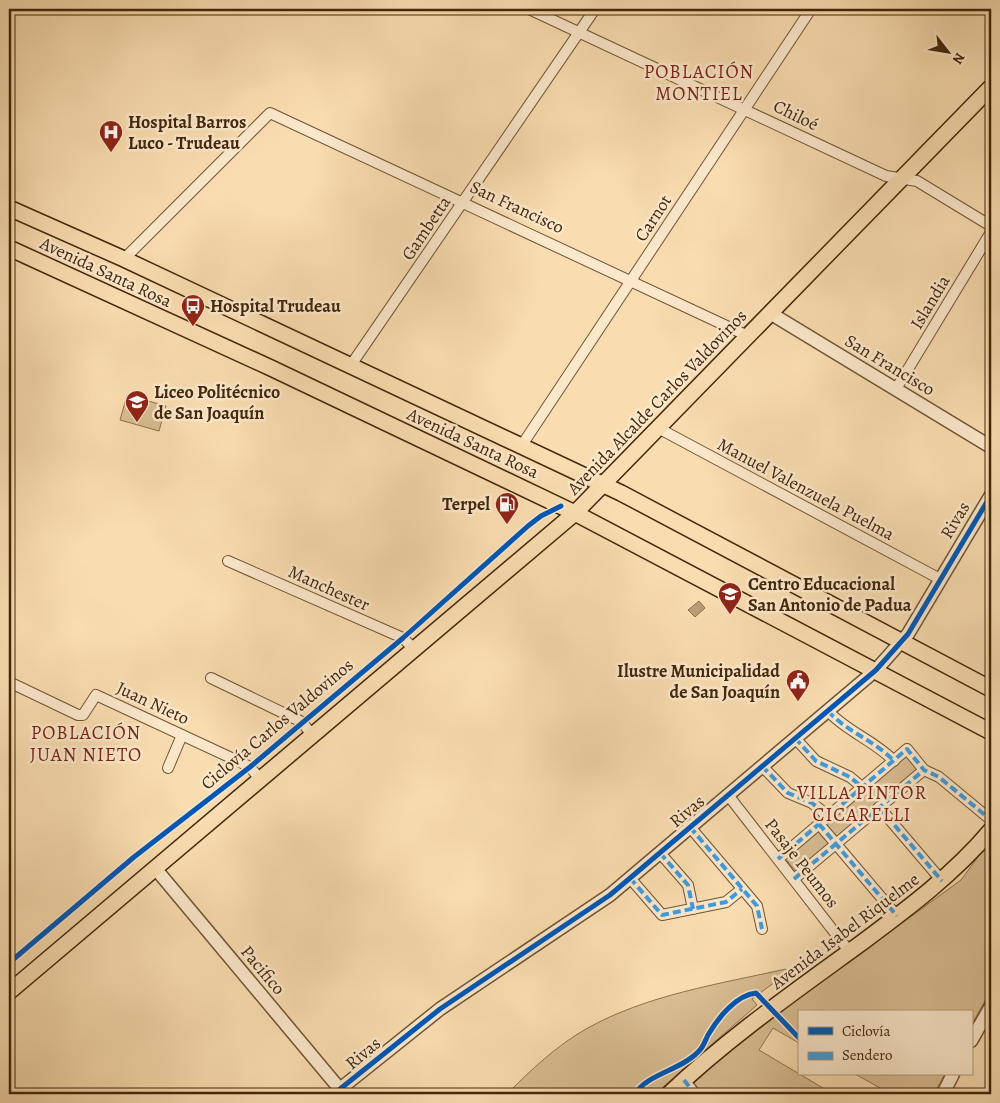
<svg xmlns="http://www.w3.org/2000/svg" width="1000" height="1103" viewBox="0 0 1000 1103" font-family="Alegreya,serif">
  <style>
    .green { fill: #dabd93; stroke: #8e7250 }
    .water { fill: #bb9e78; stroke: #8b6e4d }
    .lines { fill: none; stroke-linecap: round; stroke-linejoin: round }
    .minor-casing { stroke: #705435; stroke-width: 12 }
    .tertiary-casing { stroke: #705435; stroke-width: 15 }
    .primary-casing { stroke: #42270c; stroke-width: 18 }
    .minor { stroke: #fbe8cb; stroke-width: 10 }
    .tertiary { stroke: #fbe8cb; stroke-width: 12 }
    .primary { stroke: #f9dcaf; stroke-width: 15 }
    .quiet { stroke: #3f9cde; stroke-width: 4; stroke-dasharray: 8 4; stroke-linecap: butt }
    .cycleway-casing { stroke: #fbe8cb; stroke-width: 8 }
    .cycleway { stroke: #0057b8; stroke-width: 5 }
    .labels { text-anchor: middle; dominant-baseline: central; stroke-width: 5; stroke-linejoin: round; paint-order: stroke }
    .street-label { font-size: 18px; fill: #42270c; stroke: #fbe8cb }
    .poi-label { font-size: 18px; font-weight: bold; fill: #42270c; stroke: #fbe8cb; text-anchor: start }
    .neighbourhood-label { font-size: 19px; letter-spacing: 1px; fill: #7a1f14; stroke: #fbe8cb }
  </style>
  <rect width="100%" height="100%" fill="#f9dcaf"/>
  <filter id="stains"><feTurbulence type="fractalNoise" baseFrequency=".004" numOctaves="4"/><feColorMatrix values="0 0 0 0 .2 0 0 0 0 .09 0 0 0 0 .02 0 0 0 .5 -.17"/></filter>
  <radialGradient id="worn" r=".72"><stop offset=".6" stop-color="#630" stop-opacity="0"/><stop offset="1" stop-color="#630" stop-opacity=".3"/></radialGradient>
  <g class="green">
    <path d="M127 395 166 406 159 431 120 420Z"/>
    <path d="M907 752 921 769 797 873 783 856Z"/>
    <path d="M991 839V990L971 1026V1012H799V1043L773 1028 759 1050 833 1094H703L694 1083 731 1048 961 880Z"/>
    <path d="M786 969 792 976 779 986 775 982 752 999 757 1005 655 1094H507C531 1070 556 1046 586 1029 646 995 719 984 786 969Z"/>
    <path d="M855 1074H945L934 1094H891Z"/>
  </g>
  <path class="water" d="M699 601 705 608 695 617 688 610Z"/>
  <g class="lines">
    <g class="minor-casing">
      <g id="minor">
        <path d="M529 9 886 176 917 181 991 226"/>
        <path d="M124 259 270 113 748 336"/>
        <path d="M351 365 595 9"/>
        <path d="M896 389 991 232"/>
        <path d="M658 428 940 579"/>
        <path d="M522 445 811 9"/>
        <path d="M228 561 403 638 414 649"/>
        <path d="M211 678 302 722 312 735"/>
        <path d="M9 682 78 715H83L96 695 240 762 250 767 260 779"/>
        <path d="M828 711C847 732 874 740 894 761"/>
        <path d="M795 738 816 761 850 777 862 787"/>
        <path d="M762 766 788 793 812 803 828 816"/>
        <path d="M168 768 182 735"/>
        <path d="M728 795 849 951"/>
        <path d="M879 807 942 881"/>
        <path d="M819 824 897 916"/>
        <path d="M690 827 757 906 762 929"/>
        <path d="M660 853 688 885 693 909"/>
        <path d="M778 859 907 749 924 770 939 777 991 820"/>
        <path d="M630 878 662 915 726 902 742 889"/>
        <path d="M794 879 924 770"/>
        <path d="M684 1080 695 1094"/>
      </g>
    </g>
    <g class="tertiary-casing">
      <g id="tertiary">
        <path d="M770 313 991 447"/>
        <path d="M155 868 344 1094"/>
        <path d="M971 1041 991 1006"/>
        <path d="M340 1089 440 1009 610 895 876 670 908 634 991 495"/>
        <path d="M943 1094 953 1074"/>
      </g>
    </g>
    <g class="primary-casing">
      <g id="primary">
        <path d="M9 208 124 259 621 493 991 689"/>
        <path d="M9 248 271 368 575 513 991 732"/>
        <path d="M9 992 575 513 991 87"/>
        <path d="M669 1094C728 1038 794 992 860 944 907 909 953 875 991 830"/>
      </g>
    </g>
    <use href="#minor" class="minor"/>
    <use href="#tertiary" class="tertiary"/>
    <use href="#primary" class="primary"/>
    <g class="quiet">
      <path d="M828 711C847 732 874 740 894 761"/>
      <path d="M795 738 816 761 850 777 862 787"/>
      <path d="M762 766 788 793 812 803 828 816"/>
      <path d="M879 807 942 881"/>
      <path d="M819 824 897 916"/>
      <path d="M690 827 757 906 762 929"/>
      <path d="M660 853 688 885 693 909"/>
      <path d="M778 859 907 749 924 770 939 777 991 820"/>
      <path d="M630 878 662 915 726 902 742 889"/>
      <path d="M794 879 924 770"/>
      <path d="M684 1080 695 1094"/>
    </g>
    <g class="cycleway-casing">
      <g id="cycleway">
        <path d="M9 963 134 857 250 767 403 638 528 526 541 516 561 506"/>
        <path d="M340 1089 440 1009 610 895 876 670 908 634 991 495"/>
        <path d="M635 1094C647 1074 681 1070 698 1052 703 1048 705 1041 708 1035 718 1018 736 995 756 993L799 1038"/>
      </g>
    </g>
    <use href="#cycleway" class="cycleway"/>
  </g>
  <defs>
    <g id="hospital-pin" transform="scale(1.25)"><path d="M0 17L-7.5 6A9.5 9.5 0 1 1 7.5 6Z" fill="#8f2418" stroke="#fbe8cb"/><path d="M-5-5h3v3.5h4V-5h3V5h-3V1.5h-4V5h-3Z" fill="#fff"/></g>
    <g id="bus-pin" transform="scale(1.25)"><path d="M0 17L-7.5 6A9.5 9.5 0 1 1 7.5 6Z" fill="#8f2418" stroke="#fbe8cb"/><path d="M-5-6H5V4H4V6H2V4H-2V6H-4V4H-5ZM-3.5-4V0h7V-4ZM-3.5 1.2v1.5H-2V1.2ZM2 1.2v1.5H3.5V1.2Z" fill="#fff"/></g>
    <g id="school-pin" transform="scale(1.25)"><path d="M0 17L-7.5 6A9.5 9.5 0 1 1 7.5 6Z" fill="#8f2418" stroke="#fbe8cb"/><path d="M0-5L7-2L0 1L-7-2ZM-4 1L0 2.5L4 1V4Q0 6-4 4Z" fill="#fff"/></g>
    <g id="fuel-pin" transform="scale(1.25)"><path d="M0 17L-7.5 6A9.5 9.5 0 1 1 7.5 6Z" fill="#8f2418" stroke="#fbe8cb"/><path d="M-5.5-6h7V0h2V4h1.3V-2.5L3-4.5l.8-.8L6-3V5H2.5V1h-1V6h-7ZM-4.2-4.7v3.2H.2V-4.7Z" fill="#fff"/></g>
    <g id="civic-pin" transform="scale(1.25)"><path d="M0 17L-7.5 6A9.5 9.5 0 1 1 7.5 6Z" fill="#8f2418" stroke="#fbe8cb"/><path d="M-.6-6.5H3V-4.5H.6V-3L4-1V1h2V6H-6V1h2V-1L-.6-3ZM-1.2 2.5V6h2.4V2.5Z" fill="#fff"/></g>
  </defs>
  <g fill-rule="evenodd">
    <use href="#hospital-pin" x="111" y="132"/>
    <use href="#bus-pin" x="193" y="306"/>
    <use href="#school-pin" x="137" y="402"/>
    <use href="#fuel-pin" x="507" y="504"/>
    <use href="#school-pin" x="730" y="594"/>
    <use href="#civic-pin" x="798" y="681"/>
  </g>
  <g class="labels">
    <g class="street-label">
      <text transform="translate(796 115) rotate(26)">Chiloé</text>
      <text transform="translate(517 207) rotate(25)">San Francisco</text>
      <text transform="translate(653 218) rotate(-57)">Carnot</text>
      <text transform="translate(426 228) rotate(-56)">Gambetta</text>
      <text transform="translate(106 272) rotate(25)">Avenida Santa Rosa</text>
      <text transform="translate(930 302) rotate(-59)">Islandia</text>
      <text transform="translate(890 365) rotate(31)">San Francisco</text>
      <text transform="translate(657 402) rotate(-46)">Avenida Alcalde Carlos Valdovinos</text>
      <text transform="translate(473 443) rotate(25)">Avenida Santa Rosa</text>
      <text transform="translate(806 489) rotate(28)">Manuel Valenzuela Puelma</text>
      <text transform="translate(955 520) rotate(-59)">Rivas</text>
      <text transform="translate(329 588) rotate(24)">Manchester</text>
      <text transform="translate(153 703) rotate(25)">Juan Nieto</text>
      <text transform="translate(277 724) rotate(-40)">Ciclovía Carlos Valdovinos</text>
      <text transform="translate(687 811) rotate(-40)">Rivas</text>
      <text transform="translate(802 863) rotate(52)">Pasaje Peumos</text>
      <text transform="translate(845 931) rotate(-37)">Avenida Isabel Riquelme</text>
      <text transform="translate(263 970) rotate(50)">Pacifico</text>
      <text transform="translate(363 1053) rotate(-40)">Rivas</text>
    </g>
    <g class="poi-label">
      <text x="128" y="122">Hospital Barros<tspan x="128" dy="21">Luco - Trudeau</tspan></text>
      <text x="210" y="306">Hospital Trudeau</text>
      <text x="154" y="392">Liceo Politécnico<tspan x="154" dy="21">de San Joaquín</tspan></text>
      <text x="490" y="504" text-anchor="end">Terpel</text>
      <text x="748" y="584">Centro Educacional<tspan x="748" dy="21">San Antonio de Padua</tspan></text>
      <text x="780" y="671" text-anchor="end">Ilustre Municipalidad<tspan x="780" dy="21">de San Joaquín</tspan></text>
    </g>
    <g class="neighbourhood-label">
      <text x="699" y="72">POBLACIÓN<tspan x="699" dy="22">MONTIEL</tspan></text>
      <text x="86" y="733">POBLACIÓN<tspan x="86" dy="22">JUAN NIETO</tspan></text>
      <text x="862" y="793">VILLA PINTOR<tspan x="862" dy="22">CICARELLI</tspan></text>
    </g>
  </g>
  <rect width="1000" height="1103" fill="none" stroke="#f9dcaf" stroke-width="30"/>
  <rect x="10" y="10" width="980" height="1083" fill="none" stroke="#42270c" stroke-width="2.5"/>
  <rect x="15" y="15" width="970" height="1073" fill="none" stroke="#42270c"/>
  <rect x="798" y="1010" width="175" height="65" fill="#fbe8cb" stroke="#b19b7f"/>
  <rect x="808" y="1027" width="25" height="8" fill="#0057b8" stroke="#b19b7f"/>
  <text x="842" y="1036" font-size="15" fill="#42270c">Ciclovía</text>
  <rect x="808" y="1052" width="25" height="8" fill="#3f9cde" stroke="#b19b7f"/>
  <text x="842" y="1060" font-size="15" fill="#42270c">Sendero</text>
  <g transform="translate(948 52) rotate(121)" stroke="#fbe8cb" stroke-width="4" paint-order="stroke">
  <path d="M0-4L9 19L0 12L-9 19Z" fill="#42270c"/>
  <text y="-8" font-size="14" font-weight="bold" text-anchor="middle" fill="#42270c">N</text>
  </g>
  <rect width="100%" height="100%" filter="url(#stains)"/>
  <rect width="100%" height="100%" fill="url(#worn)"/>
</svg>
